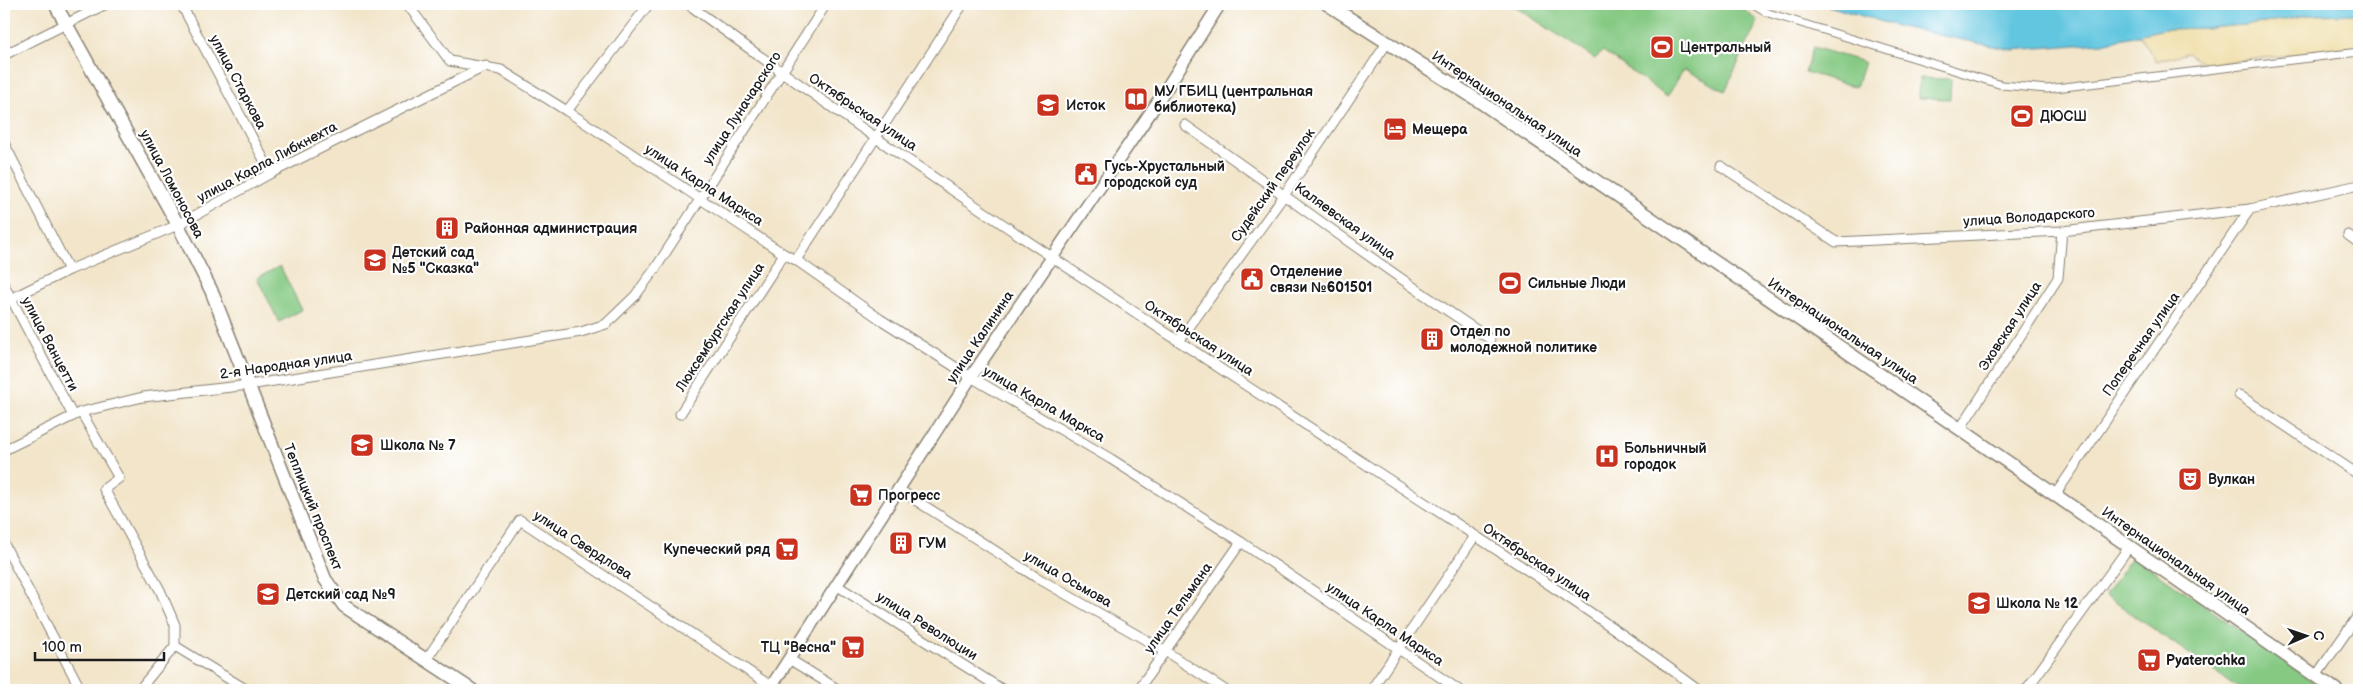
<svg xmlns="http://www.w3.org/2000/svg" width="2363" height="694" viewBox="0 0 2363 694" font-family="'Balsamiq Sans',sans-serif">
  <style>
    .green { fill: #85c983; stroke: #507250 }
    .sand { fill: #eeda9e; stroke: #857b5d }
    .water { fill: #62c6e0; stroke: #3f717e }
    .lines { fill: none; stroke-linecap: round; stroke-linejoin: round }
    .pedestrian-casing { stroke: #878073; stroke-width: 9 }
    .minor-casing { stroke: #878073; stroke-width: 11 }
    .tertiary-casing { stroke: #878073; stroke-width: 14 }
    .secondary-casing { stroke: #878073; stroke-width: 15 }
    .pedestrian { stroke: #fff; stroke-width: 7 }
    .minor { stroke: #fff; stroke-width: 9 }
    .tertiary { stroke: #fff; stroke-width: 11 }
    .secondary { stroke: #fff; stroke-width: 12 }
    .labels { text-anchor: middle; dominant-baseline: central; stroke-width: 4.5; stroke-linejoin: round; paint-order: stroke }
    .poi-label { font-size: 14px; font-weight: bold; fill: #1c1c1c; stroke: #fff; text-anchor: start }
    .street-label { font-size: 14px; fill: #1c1c1c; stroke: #fff }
  </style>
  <rect width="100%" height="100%" fill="#fff"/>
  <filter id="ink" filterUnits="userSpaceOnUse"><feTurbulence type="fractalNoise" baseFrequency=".02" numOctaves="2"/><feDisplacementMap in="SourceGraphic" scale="10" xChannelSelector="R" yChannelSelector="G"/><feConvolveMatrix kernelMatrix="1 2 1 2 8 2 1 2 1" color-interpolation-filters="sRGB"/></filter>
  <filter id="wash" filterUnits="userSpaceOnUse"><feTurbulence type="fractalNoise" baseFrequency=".0096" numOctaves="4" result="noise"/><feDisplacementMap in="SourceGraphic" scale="20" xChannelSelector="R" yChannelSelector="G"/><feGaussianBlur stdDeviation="1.12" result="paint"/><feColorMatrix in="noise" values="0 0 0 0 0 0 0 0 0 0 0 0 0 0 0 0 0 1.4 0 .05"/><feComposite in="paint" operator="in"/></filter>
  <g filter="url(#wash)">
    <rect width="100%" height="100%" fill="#f2e5ca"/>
    <g class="green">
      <path d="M1511 4H1737L1758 21 1725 91 1684 69 1667 97 1603 51 1595 59Z"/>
      <path d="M1813 47 1864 62 1856 87 1805 72Z"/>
      <path d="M1919 78 1951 79 1950 99 1918 98Z"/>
      <path d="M280 266 302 310 279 322 257 278Z"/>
      <path d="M2133 556 2326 690H2241L2105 595Z"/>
    </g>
    <path class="sand" d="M2359 14V47L2212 64 2200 62 2187 53 2156 61 2139 34 2165 29 2209 28 2265 23 2307 15Z"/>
    <path class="water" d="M1821 4H2359V14L2307 15 2265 23 2209 28 2165 29 2102 43 2012 50 1900 27Z"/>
  </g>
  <g filter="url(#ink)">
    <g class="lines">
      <g class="pedestrian-casing">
        <path id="pedestrian" d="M1752 4 1765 12 2002 85 2047 89 2359 52"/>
      </g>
      <g class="minor-casing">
        <g id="minor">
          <path d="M181 4 271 173"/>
          <path d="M407 4 450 61 501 70 567 111 784 254 796 260 880 319 971 377 1111 459 1241 542 1459 690"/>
          <path d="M688 4C904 163 1129 308 1353 456 1469 532 1588 607 1699 690"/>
          <path d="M4 55 106 4"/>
          <path d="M567 111 649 4"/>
          <path d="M1185 125C1287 196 1386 271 1490 339"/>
          <path d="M4 143 69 270"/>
          <path d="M1721 166 1836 242 2062 231 2250 209 2359 185"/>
          <path d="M2348 235 2359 243"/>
          <path d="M796 260 963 4"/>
          <path d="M4 285 73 416"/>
          <path d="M4 302 69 270 178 225 271 173 486 66"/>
          <path d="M1179 341 1285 194 1387 43"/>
          <path d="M2239 395 2359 475"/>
          <path d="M81 412 119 478 104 489 160 590 175 625V646L247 690"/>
          <path d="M680 414 784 254"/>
          <path d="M1960 429 2058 278 2062 231"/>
          <path d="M4 450 81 412 143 397 249 385 581 332 606 324 635 296 655 269 826 4"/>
          <path d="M898 489 1036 577 1165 651 1225 690"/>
          <path d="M2055 495 2250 209"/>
          <path d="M4 544 81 690"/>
          <path d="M836 585 1003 690"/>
          <path d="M789 659 839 690"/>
          <path d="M426 660 520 520 771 686"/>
          <path d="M2316 676 2359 614"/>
          <path d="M139 690 175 646"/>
          <path d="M1138 690 1241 542"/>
          <path d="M1371 690 1475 536"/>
          <path d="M2026 690 2129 547"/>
        </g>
      </g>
      <g class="tertiary-casing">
        <path id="tertiary" d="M769 690 971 377 1161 97 1220 4"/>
      </g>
      <g class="secondary-casing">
        <g id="secondary">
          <path d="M55 4 178 225 211 290 325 579 344 606 472 690"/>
          <path d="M1327 4 1479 101 1960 429 2336 690"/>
        </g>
      </g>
      <use href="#pedestrian" class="pedestrian"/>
      <use href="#minor" class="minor"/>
      <use href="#tertiary" class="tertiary"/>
      <use href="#secondary" class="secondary"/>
    </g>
  </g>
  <defs>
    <g id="stadium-square" transform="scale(1.25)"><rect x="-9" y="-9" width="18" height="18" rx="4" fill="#c8321e" stroke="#fff"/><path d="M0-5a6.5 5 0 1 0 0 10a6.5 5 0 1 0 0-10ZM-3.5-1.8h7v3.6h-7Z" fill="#fff"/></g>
    <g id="library-square" transform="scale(1.25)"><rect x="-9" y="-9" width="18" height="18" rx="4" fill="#c8321e" stroke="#fff"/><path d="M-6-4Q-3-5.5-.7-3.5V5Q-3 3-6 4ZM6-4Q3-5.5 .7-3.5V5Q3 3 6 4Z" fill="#fff"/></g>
    <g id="school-square" transform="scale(1.25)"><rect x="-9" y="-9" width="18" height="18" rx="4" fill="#c8321e" stroke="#fff"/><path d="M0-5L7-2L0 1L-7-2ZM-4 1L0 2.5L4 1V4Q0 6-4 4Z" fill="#fff"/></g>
    <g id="hotel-square" transform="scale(1.25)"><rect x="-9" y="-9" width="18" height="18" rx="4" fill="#c8321e" stroke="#fff"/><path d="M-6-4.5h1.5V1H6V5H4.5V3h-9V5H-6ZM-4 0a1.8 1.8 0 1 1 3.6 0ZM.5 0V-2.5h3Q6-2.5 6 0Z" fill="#fff"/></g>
    <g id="civic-square" transform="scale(1.25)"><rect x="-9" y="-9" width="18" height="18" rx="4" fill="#c8321e" stroke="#fff"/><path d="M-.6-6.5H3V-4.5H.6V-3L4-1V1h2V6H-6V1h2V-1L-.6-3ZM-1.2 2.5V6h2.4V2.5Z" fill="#fff"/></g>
    <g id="building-square" transform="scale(1.25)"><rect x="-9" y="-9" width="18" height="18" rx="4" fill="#c8321e" stroke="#fff"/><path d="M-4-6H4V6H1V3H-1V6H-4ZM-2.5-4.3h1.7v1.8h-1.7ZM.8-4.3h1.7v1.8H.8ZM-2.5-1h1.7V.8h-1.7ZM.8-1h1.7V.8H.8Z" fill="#fff"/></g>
    <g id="hospital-square" transform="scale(1.25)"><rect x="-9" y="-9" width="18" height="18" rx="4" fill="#c8321e" stroke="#fff"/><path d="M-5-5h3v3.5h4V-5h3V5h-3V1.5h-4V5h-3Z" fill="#fff"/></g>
    <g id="theatre-square" transform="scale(1.25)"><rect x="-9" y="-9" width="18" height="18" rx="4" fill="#c8321e" stroke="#fff"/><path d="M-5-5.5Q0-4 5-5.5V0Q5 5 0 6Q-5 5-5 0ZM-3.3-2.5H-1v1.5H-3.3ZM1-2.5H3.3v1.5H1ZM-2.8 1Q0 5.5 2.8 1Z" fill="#fff"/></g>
    <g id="supermarket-square" transform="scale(1.25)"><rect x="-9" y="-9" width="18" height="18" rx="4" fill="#c8321e" stroke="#fff"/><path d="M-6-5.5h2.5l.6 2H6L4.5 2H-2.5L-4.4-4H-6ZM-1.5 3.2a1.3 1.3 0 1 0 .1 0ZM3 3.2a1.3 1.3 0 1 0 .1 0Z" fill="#fff"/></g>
  </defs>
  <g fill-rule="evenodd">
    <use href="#stadium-square" x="1662" y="47"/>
    <use href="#library-square" x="1136" y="99"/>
    <use href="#school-square" x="1048" y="105"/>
    <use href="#stadium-square" x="2022" y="116"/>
    <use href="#hotel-square" x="1395" y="129"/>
    <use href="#civic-square" x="1086" y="174"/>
    <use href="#building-square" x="447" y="228"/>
    <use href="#school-square" x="375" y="260"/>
    <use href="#civic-square" x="1252" y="279"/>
    <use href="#stadium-square" x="1510" y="283"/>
    <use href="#building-square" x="1432" y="339"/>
    <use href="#school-square" x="362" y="445"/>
    <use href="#hospital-square" x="1607" y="456"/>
    <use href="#theatre-square" x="2190" y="479"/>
    <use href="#supermarket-square" x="861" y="495"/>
    <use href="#building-square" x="901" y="543"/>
    <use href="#supermarket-square" x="787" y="549"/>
    <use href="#school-square" x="268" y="594"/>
    <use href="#school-square" x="1979" y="603"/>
    <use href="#supermarket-square" x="853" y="647"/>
    <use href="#supermarket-square" x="2149" y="660"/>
  </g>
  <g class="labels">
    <g class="poi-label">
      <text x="1680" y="47">Центральный</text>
      <text x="1154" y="91">МУ ГБИЦ (центральная<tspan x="1154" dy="16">библиотека)</tspan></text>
      <text x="1066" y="105">Исток</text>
      <text x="2040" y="116">ДЮСШ</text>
      <text x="1412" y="129">Мещера</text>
      <text x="1104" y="166">Гусь-Хрустальный<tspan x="1104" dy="16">городской суд</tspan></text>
      <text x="464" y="228">Районная администрация</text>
      <text x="392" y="252">Детский сад<tspan x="392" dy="16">№5 "Сказка"</tspan></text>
      <text x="1270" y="271">Отделение<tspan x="1270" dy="16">связи №601501</tspan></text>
      <text x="1528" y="283">Сильные Люди</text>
      <text x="1450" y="331">Отдел по<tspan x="1450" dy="16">молодежной политике</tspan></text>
      <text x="380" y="445">Школа № 7</text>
      <text x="1624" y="448">Больничный<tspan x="1624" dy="16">городок</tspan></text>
      <text x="2208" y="479">Вулкан</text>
      <text x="878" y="495">Прогресс</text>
      <text x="918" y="543">ГУМ</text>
      <text x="770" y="549" text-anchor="end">Купеческий ряд</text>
      <text x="286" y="594">Детский сад №9</text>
      <text x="1996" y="603">Школа № 12</text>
      <text x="836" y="647" text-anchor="end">ТЦ "Весна"</text>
      <text x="2166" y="660">Pyaterochka</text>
    </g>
    <g class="street-label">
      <text transform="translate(238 82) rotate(62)">улица Старкова</text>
      <text transform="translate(1507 104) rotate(34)">Интернациональная улица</text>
      <text transform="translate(742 108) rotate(-57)">улица Луначарского</text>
      <text transform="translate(863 112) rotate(34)">Октябрьская улица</text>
      <text transform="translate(267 162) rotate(-28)">улица Карла Либкнехта</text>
      <text transform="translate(172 184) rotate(62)">улица Ломоносова</text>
      <text transform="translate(704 185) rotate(33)">улица Карла Маркса</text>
      <text transform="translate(1273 185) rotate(-55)">Судейский переулок</text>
      <text transform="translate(2029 217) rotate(-4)">улица Володарского</text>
      <text transform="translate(1345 221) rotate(36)">Каляевская улица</text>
      <text transform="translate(2010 326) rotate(-57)">Эховская улица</text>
      <text transform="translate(720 327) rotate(-57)">Люксембургская улица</text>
      <text transform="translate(1843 331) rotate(34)">Интернациональная улица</text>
      <text transform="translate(980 337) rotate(-56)">улица Калинина</text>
      <text transform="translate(1199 338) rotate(33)">Октябрьская улица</text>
      <text transform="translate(50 344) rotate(62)">улица Ванцетти</text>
      <text transform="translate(2141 344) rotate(-55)">Поперечная улица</text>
      <text transform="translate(286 365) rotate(-8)">2-я Народная улица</text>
      <text transform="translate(1044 404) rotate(30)">улица Карла Маркса</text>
      <text transform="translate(313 507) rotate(68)">Теплицкий проспект</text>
      <text transform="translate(583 545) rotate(33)">улица Свердлова</text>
      <text transform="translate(2176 561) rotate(35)">Интернациональная улица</text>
      <text transform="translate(1537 562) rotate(34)">Октябрьская улица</text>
      <text transform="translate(1068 579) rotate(30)">улица Осьмова</text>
      <text transform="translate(1178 608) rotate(-55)">улица Тельмана</text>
      <text transform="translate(1385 624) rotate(34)">улица Карла Маркса</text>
      <text transform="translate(927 626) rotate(32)">улица Революции</text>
    </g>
  </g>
  <rect width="2363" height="694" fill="none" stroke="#fff" stroke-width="20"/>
  <g transform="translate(2306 636) rotate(88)" stroke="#ffffff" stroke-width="4" paint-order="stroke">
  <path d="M0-4L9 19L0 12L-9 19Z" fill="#1c1c1c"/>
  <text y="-8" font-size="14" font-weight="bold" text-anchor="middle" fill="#1c1c1c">С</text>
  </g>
  <path d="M35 652v8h129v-8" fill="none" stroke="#1c1c1c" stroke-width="2.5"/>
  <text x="42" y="652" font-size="15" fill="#1c1c1c" stroke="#ffffff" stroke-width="4" paint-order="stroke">100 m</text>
</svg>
